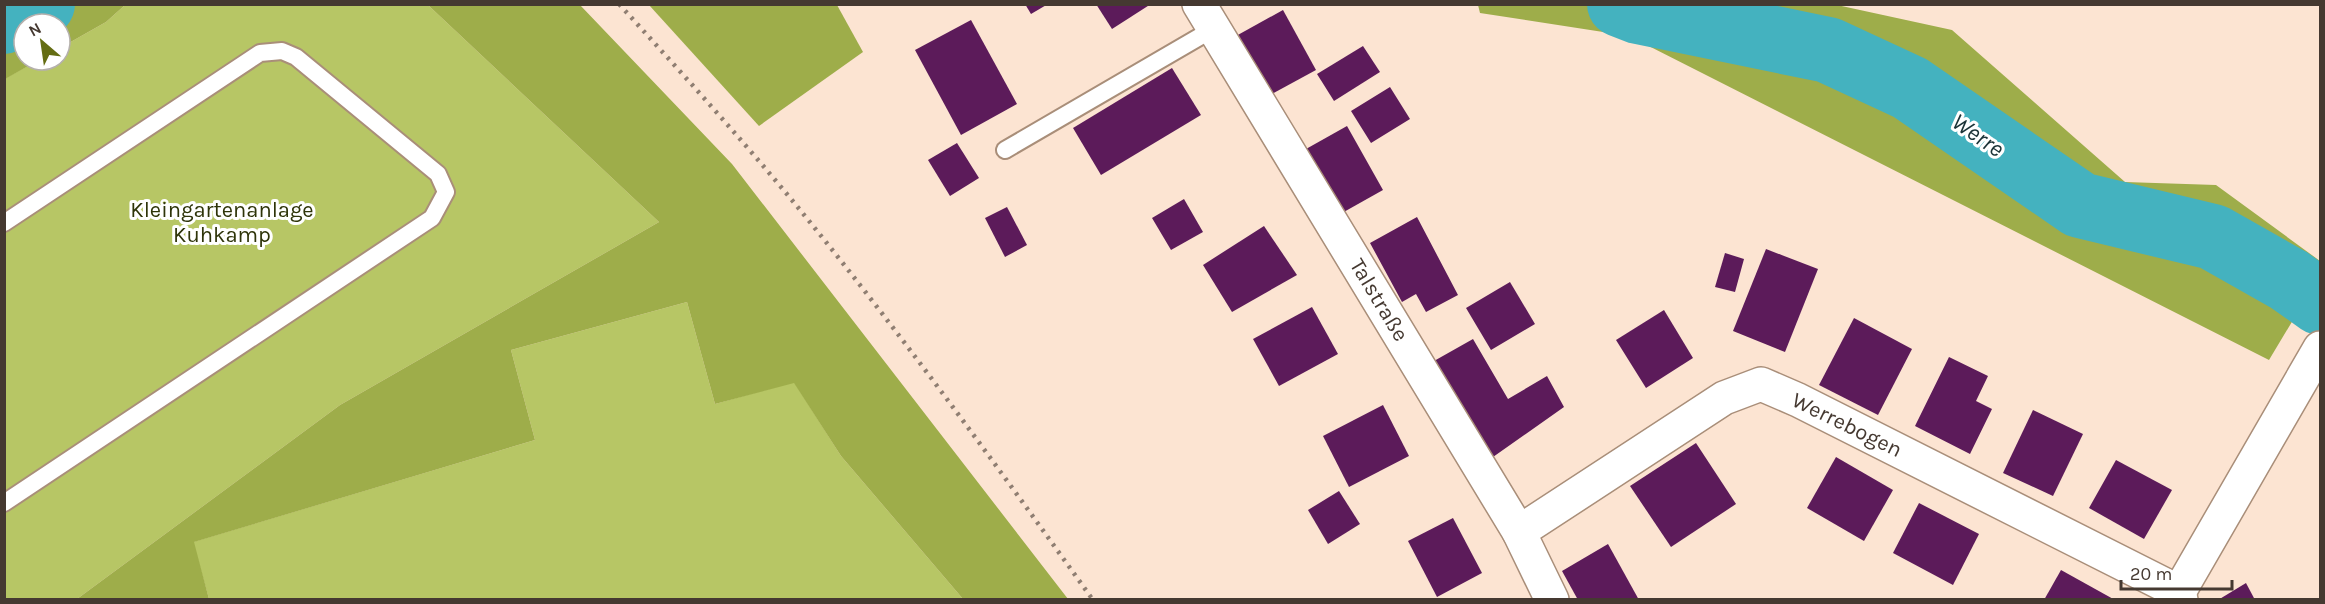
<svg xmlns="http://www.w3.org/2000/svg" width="2325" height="604" viewBox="0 0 2325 604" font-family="Karla,sans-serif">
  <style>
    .green { fill: #b7c665 }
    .forest { fill: #9ead4a }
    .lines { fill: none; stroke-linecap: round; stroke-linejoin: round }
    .river { stroke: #44b2bf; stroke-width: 66 }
    .building { fill: #5c1b5a }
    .service-casing { stroke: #a98e79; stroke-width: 20 }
    .minor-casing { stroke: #a98e79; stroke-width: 36 }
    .service { stroke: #fff; stroke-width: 16 }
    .minor { stroke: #fff; stroke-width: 33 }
    .rail { stroke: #8f7e72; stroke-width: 4.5; stroke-dasharray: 3 6; stroke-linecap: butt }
    .labels { text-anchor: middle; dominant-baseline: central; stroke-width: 6; stroke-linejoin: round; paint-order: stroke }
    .park-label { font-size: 22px; fill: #2e3409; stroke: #fff }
    .street-label { font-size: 22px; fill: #453931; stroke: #fff }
    .water-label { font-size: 24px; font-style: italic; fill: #1b3337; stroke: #fff }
  </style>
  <rect width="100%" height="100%" fill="#fce4d2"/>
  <g class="green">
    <path d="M125 5H428L659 222 340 405 77 599H5L4 79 39 60H60V48L106 22Z"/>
    <path d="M687 302 715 404 794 382 841 456 963 599H209L193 542 535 440 511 350Z"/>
  </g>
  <g class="forest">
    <path d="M5 4H125V5L106 22 60 48V24H24V60H39L5 79Z"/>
    <path d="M428 5H580L732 164 1068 599H963L841 456 794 383 715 404 687 302 511 350 535 440 194 542 209 599H77L340 405 659 222Z"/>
    <path d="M649 5H837L863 52 759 126Z"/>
    <path d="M1478 5H1837L1952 30 2125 182 2216 185 2320 261V275L2269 360 1629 36 1480 13Z"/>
  </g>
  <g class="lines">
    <g class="river">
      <path d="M1620 4 1638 11 1828 50 1910 88 2080 205 2213 237 2289 280 2320 302"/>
      <path d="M4 21 42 4"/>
    </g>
  </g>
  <g class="building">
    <path d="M1025 4H1048L1031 14Z"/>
    <path d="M1096 4H1151L1112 29Z"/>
    <path d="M1283 10 1316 70 1268 96 1236 36Z"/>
    <path d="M971 20 1017 104 961 135 915 50Z"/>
    <path d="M1363 46 1380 72 1334 101 1317 74Z"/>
    <path d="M1172 68 1201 115 1101 175 1073 128Z"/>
    <path d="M1390 87 1410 119 1371 143 1351 111Z"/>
    <path d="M1347 126 1383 190 1342 213 1306 149Z"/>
    <path d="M957 143 979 178 950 196 928 160Z"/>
    <path d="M1184 199 1203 232 1171 250 1152 218Z"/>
    <path d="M1007 207 1027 245 1005 257 985 218Z"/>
    <path d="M1417 217 1458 295 1426 312 1416 294 1402 302 1370 243Z"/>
    <path d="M1264 226 1297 275 1232 312 1203 265Z"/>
    <path d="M1766 249 1818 269 1785 352 1733 331Z"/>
    <path d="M1725 253 1744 259 1735 292 1715 287Z"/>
    <path d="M1510 282 1535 324 1491 350 1466 308Z"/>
    <path d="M1312 307 1338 354 1279 386 1253 339Z"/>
    <path d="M1664 310 1693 358 1646 388 1616 340Z"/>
    <path d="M1854 318 1912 349 1878 415 1819 385Z"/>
    <path d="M1473 339 1508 399 1547 376 1564 407 1493 457 1434 361Z"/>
    <path d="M1949 357 1988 376 1976 401 1992 409 1970 454 1915 426Z"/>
    <path d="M1383 405 1409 456 1349 487 1323 436Z"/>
    <path d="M2033 410 2083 434 2053 496 2003 473Z"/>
    <path d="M1696 443 1736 504 1671 547 1630 486Z"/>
    <path d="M1836 457 1893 490 1864 541 1807 508Z"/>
    <path d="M2116 460 2172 490 2144 539 2089 508Z"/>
    <path d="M1339 491 1360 524 1328 544 1308 510Z"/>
    <path d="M1919 503 1979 534 1953 585 1893 553Z"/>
    <path d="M1453 518 1482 573 1437 597 1408 541Z"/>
    <path d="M1608 544 1639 600H1578L1562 571Z"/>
    <path d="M2061 570 2115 600H2044Z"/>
    <path d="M2246 583 2255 600H2218Z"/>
  </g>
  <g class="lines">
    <g class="service-casing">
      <g id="service">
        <path d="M1005 150 1213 29"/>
        <path d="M4 223 260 53 282 51 296 57 438 174 446 192 432 218 4 503"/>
      </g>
    </g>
    <g class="minor-casing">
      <g id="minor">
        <path d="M1199 4 1519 532 1552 600"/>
        <path d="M1519 532 1724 398 1761 384 1798 400 2179 592 2181 600"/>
        <path d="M2179 592 2320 348"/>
      </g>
    </g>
    <use href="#service" class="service"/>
    <use href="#minor" class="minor"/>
    <path class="rail" d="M619 4C679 70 739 136 796 205 900 332 997 466 1093 600"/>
  </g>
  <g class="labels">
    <g class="park-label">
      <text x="222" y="210">Kleingartenanlage<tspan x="222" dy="25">Kuhkamp</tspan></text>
    </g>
    <g class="street-label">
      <text transform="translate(1379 300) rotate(59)">Talstraße</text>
      <text transform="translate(1847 425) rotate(26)">Werrebogen</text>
    </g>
    <g class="water-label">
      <text transform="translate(1978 135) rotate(35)">Werre</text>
    </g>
  </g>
  <rect width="2325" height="604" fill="none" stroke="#453931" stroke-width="12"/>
  <g transform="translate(42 42) rotate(331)"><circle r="28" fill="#ffffff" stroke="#b5b0ad" stroke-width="1.5"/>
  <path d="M0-4.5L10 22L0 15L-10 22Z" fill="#646d13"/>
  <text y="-9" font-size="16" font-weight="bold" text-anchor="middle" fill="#453931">N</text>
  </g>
  <path d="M2121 580v9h111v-9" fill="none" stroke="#453931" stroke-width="3"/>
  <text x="2130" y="580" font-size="18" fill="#453931" stroke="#ffffff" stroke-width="4.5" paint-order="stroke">20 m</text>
</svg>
